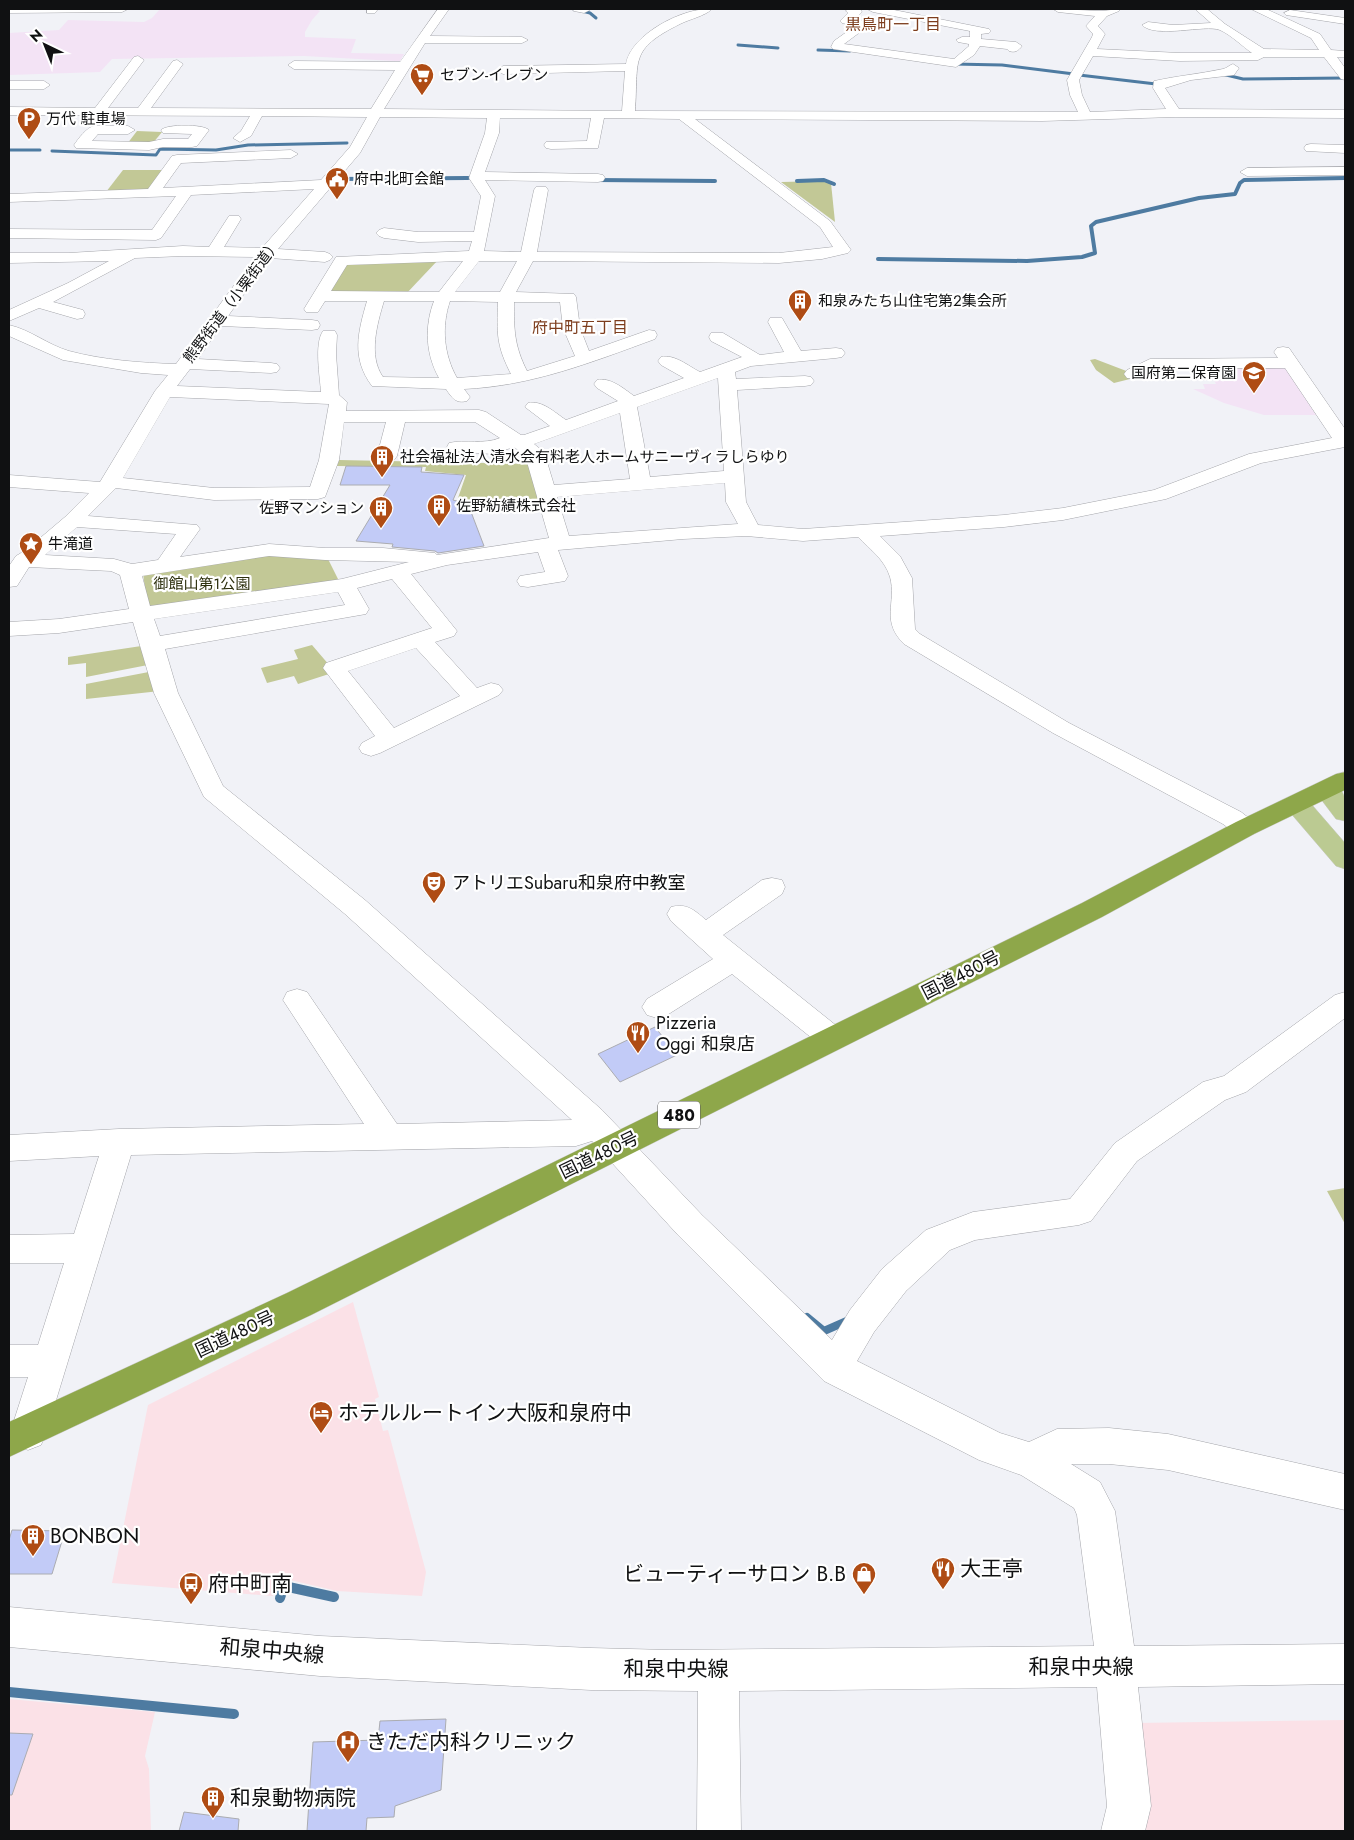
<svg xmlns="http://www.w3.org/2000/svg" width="1354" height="1840" viewBox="0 0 1354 1840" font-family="Jost,'Noto Sans JP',sans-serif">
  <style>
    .commercial { fill: #fbe1e7 }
    .education { fill: #f3e3f5 }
    .green { fill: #c2c896 }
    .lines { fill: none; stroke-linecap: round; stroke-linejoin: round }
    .stream-far3 { stroke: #4e7ba1; stroke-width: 3 }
    .stream-far2 { stroke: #4e7ba1; stroke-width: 4 }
    .stream-far1 { stroke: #4e7ba1; stroke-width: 8 }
    .stream { stroke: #4e7ba1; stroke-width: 10 }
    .building { fill: #c2cbf7; stroke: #abacb1 }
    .minor-casing { stroke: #a4a5aa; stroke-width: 1 }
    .major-casing { stroke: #cfcfd0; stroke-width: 1 }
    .highway-casing { stroke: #cfcfd0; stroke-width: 1 }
    .minor { fill: #fff; fill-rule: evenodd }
    .major { fill: #bbca92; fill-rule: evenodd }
    .highway { fill: #8ea74a; fill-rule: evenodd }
    .labels { text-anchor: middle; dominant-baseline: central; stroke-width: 4.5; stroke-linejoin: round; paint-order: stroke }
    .far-poi-label { font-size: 15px; fill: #101112; stroke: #fff; text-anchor: start }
    .far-street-label { font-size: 15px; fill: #101112; stroke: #fff }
    .far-park-label { font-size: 15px; fill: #2e310f; stroke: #fff }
    .far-neighbourhood-label { font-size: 16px; fill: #7d3d1d; stroke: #fff }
    .shield { fill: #fff; stroke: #585859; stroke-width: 1 }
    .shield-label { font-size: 16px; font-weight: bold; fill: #101112 }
    .poi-label { font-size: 18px; fill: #101112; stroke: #fff; text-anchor: start }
    .street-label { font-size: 18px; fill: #101112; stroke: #fff }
    .near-poi-label { font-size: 21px; fill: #101112; stroke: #fff; text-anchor: start }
    .near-street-label { font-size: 21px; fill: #101112; stroke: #fff }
  </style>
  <rect width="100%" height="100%" fill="#f1f2f7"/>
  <g class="commercial">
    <path d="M353 1302 379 1397 375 1399 383 1431 388 1430 426 1572 422 1596 337 1591 290 1580 277 1581 273 1596 112 1583 148 1405Z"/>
    <path d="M9 1699 155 1712 145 1756 149 1769 151 1831H9Z"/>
    <path d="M1345 1720V1831H1150L1138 1827 1135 1723Z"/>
  </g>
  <g class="education">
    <path d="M160 9H316L320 11 312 20 305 32V37L356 39 351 53 404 54 400 61H395L304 56 112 59 100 72 9 75V33L59 30 68 20 144 22 152 18Z"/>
    <path d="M1207 367H1279L1286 369 1316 415H1264L1224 403 1193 389H1205L1203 384H1216Z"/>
  </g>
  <g class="green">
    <path d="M137 131 162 132 153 143 127 144Z"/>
    <path d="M123 170H163L149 189 106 192Z"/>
    <path d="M824 181 831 183 835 222 781 182Z"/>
    <path d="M439 259 405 295H323L344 264Z"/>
    <path d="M1095 359 1129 372 1125 375 1130 378V379L1114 383 1096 370 1090 360Z"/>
    <path d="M339 460 528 464 540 504 481 511 476 501 458 498 466 475 425 471 426 467 337 466Z"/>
    <path d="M265 554 327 557 339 581 148 612 143 573Z"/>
    <path d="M148 645 153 664 86 677V663L68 665V657Z"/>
    <path d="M312 645 330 666 329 674 298 684 294 676 267 683 261 668 298 659 294 650Z"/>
    <path d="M154 671 160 691 86 699V684Z"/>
    <path d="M1345 1188V1224L1327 1191Z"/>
  </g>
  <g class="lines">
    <g class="stream-far3">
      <path d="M574 9 590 13 596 18"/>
      <path d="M738 45 778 48"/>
      <path d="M818 50 850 51"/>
      <path d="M953 64 1002 65 1074 74"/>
      <path d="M1222 74 1243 79 1345 78"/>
      <path d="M1079 75 1156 84"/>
      <path d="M9 150H40"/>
      <path d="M52 151 156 155 160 149 216 150 248 145 347 143"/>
    </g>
    <g class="stream-far2">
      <path d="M337 179 468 178"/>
      <path d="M596 180 715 181"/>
      <path d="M797 181 824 180 834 184"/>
      <path d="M878 259 1027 261 1082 257 1095 253 1091 226 1096 222 1199 198 1235 194 1240 183 1244 180 1345 178"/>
    </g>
    <path class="stream-far1" d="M807 1317 824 1331 849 1320"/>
    <g class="stream">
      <path d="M280 1598 284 1586 334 1597"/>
      <path d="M9 1692 234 1714"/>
    </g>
  </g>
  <g class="building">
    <path d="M346 466 422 467 421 472 464 475 453 500 468 504 484 546 438 553 435 551 392 547 393 544 356 541 390 485H340Z"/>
    <path d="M655 1027 677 1055 620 1082 598 1054Z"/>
    <path d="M12 1530 65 1531 52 1574H9V1540Z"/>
    <path d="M446 1719 441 1790 395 1806 394 1817 367 1818 366 1831H307L313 1742 378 1740 380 1721Z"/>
    <path d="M9 1733 33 1734 12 1795H9Z"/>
    <path d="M184 1812 239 1819 238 1831H179Z"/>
  </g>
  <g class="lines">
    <g class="minor-casing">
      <g id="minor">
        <path d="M9 9H128L122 12 9 13Z"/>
        <path d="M367 9H378L375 13H367Z"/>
        <path d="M438 9H449L430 36 522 37 528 40 522 43H425L384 109 622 111 625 71 503 74 497 70 503 66 626 64C631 34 684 7 712 9 705 16 690 19 680 24 628 50 639 60 635 111L1078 112 1070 95 1067 80 1092 37 1093 34 1086 26 1095 16 1058 12 1053 9 1102 11 1120 9 1119 11 1107 16 1098 26 1105 34 1097 49 1180 53H1252C1242 46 1231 35 1220 30 1205 24 1156 39 1142 25L1148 22 1173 25 1211 23 1195 9H1207L1225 24 1264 49 1319 50 1311 38 1251 9H1266L1320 34 1331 50 1345 51V57H1337L1345 68V80L1341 79 1324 57H1264L1258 60 1180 61 1093 56 1079 80 1082 95 1090 112 1166 109 1153 88 1154 81C1176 76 1200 74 1223 69 1227 68 1228 66 1233 64L1239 68 1234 75 1191 80 1165 88 1179 109 1345 110V118L1175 117 1042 121 695 119 830 221 851 250 848 253 822 259 779 263 533 261 516 292 574 294 576 297 580 328 589 351 649 330 655 331 657 335 655 339C592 362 532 386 464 389L470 397 467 401C456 404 452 398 446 389L372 386C351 358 358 332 367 301H325L318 312H306L304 309 336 257 469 251 472 241 418 242 384 238 379 236 376 233 379 230 384 228 418 232H474L481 196 469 178 485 133 487 118 380 117 360 153 278 249 325 252 330 254 333 257 330 260 325 262 270 258 228 316 312 320 318 321 320 325 318 329 312 330 221 326 198 359 271 363 277 364 280 368 277 372 271 373 190 369 177 386 321 392C320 377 314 344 323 331H335L337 335 336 354 339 395 347 402 346 411 479 410 486 412 521 435H524L550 426 525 407 528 403C542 400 554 412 566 420L618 401 597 388 594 384 597 380C610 377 623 388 634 396L684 378 661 365 658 361 661 357C675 354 688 366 700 372L742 357 711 341 709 337 711 333H723L760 355 784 352 768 322 770 318H782L801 351 836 348 842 349 845 353 842 357 836 358 751 366 735 372 736 379 805 376 811 377 814 381 811 385 805 386 737 390 746 502 758 525 803 529 1004 515 1063 508 1154 490 1249 454 1332 438 1285 368 1154 369C1145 375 1138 380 1127 378L1124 374 1127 370 1150 359 1278 358 1274 352 1277 348 1283 347 1289 348 1345 429V447L1261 463 1166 499 1063 520 1004 527 880 536 900 556 912 578 915 629 920 634 1069 723 1241 812 1254 822 1258 828 1254 834C1240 838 1234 832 1223 824L1053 733 904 644C880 620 897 603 890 577 885 560 870 549 858 537L803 541 746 536 683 539 558 550 568 576 565 581 528 587 520 586 517 581 520 576 545 572 538 552 447 565 411 574 457 631 454 636 435 642 477 688 491 683 499 685 503 690 499 695 380 753 371 756 362 753 359 748 362 743 375 736 323 668 326 663 432 628 392 579 357 588 369 609 366 614 165 649 178 693 223 786 365 900 602 1110 702 1215 832 1340 850 1310 882 1269 926 1230 973 1212 1070 1199 1115 1143 1203 1082 1224 1076 1335 995 1345 992V1018L1246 1092 1225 1100 1137 1161 1091 1221 1079 1225 975 1240 950 1250 906 1291 874 1332 857 1361 1000 1433 1029 1442 1057 1429 1109 1428 1168 1434 1345 1474V1510L1168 1470 1109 1464H1071L1100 1482 1115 1511 1134 1646 1345 1644V1684L1138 1687 1151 1806 1145 1831H1101L1107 1806 1097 1687 739 1691 741 1831H697L698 1691 591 1690 320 1676 9 1647V1607L320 1636 591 1648 669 1650 1094 1646 1077 1515 1074 1508 1021 1475 979 1460 824 1381 678 1235 592 1141 576 1146 131 1155 46 1433 41 1445 28 1450 15 1445 10 1433 28 1377H9V1345H38L64 1263H9V1235L74 1234 99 1156 9 1161V1135L119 1129 364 1124 283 1000 287 992 297 989 307 992 397 1124 572 1120 345 914 204 797 154 693 133 622 59 633 9 636V622L59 619 129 609 120 575 111 571 29 567 17 586 9 587V566L16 556 26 550 65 517 89 493 9 487V475L100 482 155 391 168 375 141 373 63 360 9 336V325C31 330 48 345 69 351 102 360 142 363 176 364L255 257 183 256 135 258 53 302 83 310 85 314 83 318 77 319 39 308 9 321V310L68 283 109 261 9 263V253H69L183 246 209 247 229 216H239L241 219 224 247 262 248 314 189 191 195 161 238 156 240 9 238V229L152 230 176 196 9 202V194L148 189 172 156 177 155 291 150 298 154 291 158 181 163 163 188 321 180 350 147 367 117 262 116 251 136 240 142 233 138 241 131 250 116 9 115V107L95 108 134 57 138 56 144 60 108 108H138L173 61 177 60 183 64 151 108 371 109 395 70 294 69 288 65 294 61 400 62ZM500 118H591L587 141 546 142 544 145 546 148 551 149 598 148 604 118 679 119 820 227 833 247 779 253 537 252 548 190 546 187H536L534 190 521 252 484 251 495 196 485 180 598 182 603 181 605 178 603 175 598 174 485 172 499 133ZM461 261H463L439 292 331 291 347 265ZM479 261H517L500 292H455ZM384 301H434C424 327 426 355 439 378L383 377C368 356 377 324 384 301ZM450 301 498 302C497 333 496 345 511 374L457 378C444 355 441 327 450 301ZM514 302H560L563 328 575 356 527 371C514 345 514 330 514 302ZM718 378 724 471 650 477 637 407ZM170 397 329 404 319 460 310 487 214 488 123 478ZM620 413 630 479 554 485 544 452 534 444ZM344 422H386L377 456 380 460 387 462 394 460 397 456 405 422H475L500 438C483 445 466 439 449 443L447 447 449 451 492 454 514 447 525 455 549 538 437 555 435 553 383 548H325L269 544 180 557 200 529 197 525 88 516 116 488 214 500 318 499 325 497 339 460ZM725 483 726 502 738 524 569 536 557 497ZM77 527 176 534 158 560 132 564 114 559 45 555ZM269 556 325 560 409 562 342 579 150 606 142 576ZM338 592 345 605 160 636 154 619ZM416 648 460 696 394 728 348 671Z"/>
        <path d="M572 9H589L590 10 584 13 574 11Z"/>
        <path d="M848 9H860L862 12 855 19 869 22 871 24 844 44 954 59 969 46V44L958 42 956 40 962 37H970V31L873 12 867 9H889L989 29 991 31 989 33 981 34V39L1016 42 1022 46C1018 51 1015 53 1009 51L1007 49 980 46 974 55 956 67 833 49 831 47 834 41 855 26 842 23 840 21 848 13 846 11Z"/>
        <path d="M1290 10 1345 18V24L1286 15 1284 13Z"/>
        <path d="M9 81H44L50 85 44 89H9Z"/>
        <path d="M94 126H128L135 130 128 134H98L92 141 149 142 163 139H188L192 134 163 133 161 130C167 124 203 124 209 130L197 146 192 147H163L149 150 76 148 74 145C79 138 86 128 94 126Z"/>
        <path d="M1311 144 1345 145V153L1306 151 1304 148 1306 145Z"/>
        <path d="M1345 167V175L1247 176 1240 172 1247 168Z"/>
        <path d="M772 878 782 880 785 887 782 894 723 935 843 1031 848 1039 843 1047 833 1050 823 1047 732 974 667 1015 657 1018 647 1015 642 1007 647 999 713 959 671 921 667 914 671 907C687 903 694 910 706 920L762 880Z"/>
      </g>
    </g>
    <g class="major-casing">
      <g id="major">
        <path d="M1327 782C1349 788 1345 803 1345 821L1336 819 1314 790 1318 784Z"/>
        <path d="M1297 796 1306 798 1345 843V869L1336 866 1288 810 1284 804 1288 798Z"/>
      </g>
    </g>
    <g class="highway-casing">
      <path id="highway" d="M1345 772V790L1254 834 1102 917 311 1315 9 1457V1422L287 1293 1082 903 1236 822 1336 774Z"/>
    </g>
    <use href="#minor" class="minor"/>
    <use href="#major" class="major"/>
    <use href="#highway" class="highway"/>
  </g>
  <defs>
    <g id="supermarket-pin" transform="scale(1.25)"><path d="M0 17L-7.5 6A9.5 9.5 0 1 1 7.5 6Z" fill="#af4c14" stroke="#fff"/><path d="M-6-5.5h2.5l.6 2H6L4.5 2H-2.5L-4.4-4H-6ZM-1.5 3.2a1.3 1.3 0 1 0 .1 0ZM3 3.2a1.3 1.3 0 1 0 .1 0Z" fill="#fff"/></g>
    <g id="parking-pin" transform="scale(1.25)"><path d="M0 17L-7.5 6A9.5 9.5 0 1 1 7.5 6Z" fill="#af4c14" stroke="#fff"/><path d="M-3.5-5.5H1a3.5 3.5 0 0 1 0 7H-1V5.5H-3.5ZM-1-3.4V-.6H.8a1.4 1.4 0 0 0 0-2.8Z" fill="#fff"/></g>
    <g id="civic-pin" transform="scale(1.25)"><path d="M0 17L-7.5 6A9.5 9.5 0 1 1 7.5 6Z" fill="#af4c14" stroke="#fff"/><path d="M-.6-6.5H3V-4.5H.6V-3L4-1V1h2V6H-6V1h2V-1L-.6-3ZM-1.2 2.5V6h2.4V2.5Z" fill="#fff"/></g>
    <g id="building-pin" transform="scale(1.25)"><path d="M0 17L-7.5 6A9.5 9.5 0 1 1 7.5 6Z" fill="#af4c14" stroke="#fff"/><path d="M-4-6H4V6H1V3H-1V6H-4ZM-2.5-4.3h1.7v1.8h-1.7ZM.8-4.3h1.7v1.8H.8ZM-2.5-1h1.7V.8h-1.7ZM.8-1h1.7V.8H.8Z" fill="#fff"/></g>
    <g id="school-pin" transform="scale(1.25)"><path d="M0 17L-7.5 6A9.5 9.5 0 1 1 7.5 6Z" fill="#af4c14" stroke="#fff"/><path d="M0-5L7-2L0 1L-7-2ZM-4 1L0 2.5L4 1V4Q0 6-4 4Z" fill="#fff"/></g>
    <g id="sight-pin" transform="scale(1.25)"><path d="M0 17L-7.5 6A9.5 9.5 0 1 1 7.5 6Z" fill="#af4c14" stroke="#fff"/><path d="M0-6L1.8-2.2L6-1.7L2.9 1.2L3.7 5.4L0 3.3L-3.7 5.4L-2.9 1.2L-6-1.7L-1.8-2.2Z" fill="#fff"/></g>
    <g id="theatre-pin" transform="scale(1.25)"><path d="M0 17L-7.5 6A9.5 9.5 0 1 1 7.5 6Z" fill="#af4c14" stroke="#fff"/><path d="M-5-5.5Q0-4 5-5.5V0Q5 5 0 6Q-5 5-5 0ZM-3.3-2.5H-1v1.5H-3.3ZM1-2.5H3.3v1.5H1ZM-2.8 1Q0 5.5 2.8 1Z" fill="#fff"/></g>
    <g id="restaurant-pin" transform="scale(1.25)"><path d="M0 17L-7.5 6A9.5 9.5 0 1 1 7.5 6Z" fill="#af4c14" stroke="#fff"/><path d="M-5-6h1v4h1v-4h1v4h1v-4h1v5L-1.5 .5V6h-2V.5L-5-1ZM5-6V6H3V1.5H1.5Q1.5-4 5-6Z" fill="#fff"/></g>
    <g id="hotel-pin" transform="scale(1.25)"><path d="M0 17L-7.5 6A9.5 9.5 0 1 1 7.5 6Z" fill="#af4c14" stroke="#fff"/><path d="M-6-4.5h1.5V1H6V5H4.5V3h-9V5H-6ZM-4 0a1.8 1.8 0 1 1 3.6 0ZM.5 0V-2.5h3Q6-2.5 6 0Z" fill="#fff"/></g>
    <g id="shop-pin" transform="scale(1.25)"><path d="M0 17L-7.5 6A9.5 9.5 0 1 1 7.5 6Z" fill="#af4c14" stroke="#fff"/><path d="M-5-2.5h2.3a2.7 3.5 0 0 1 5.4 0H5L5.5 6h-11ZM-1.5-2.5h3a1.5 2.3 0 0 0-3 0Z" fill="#fff"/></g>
    <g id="bus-pin" transform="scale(1.25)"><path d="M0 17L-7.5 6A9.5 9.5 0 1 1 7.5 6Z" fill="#af4c14" stroke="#fff"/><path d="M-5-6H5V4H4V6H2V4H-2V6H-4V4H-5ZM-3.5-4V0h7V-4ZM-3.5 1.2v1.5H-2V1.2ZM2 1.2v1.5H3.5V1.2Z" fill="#fff"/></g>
    <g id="hospital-pin" transform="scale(1.25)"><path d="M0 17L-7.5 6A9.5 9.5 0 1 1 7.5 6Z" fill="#af4c14" stroke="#fff"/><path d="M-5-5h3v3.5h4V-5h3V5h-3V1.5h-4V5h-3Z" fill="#fff"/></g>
  </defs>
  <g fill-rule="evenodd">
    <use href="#supermarket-pin" x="422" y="75"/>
    <use href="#parking-pin" x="29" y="119"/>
    <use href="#civic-pin" x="337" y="179"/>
    <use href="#building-pin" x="800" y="301"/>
    <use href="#school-pin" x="1254" y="373"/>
    <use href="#building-pin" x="382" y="457"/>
    <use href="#building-pin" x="439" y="506"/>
    <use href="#building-pin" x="381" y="508"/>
    <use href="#sight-pin" x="31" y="544"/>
    <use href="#theatre-pin" x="434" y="883"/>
    <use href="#restaurant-pin" x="638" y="1033"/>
    <use href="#hotel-pin" x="321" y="1413"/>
    <use href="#building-pin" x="33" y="1536"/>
    <use href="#restaurant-pin" x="943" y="1569"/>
    <use href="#shop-pin" x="864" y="1574"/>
    <use href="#bus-pin" x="191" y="1584"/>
    <use href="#hospital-pin" x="348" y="1742"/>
    <use href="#building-pin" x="213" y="1798"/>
  </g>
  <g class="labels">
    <g class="far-poi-label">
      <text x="440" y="75">セブン-イレブン</text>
      <text x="46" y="119">万代 駐車場</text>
      <text x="354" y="179">府中北町会館</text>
      <text x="818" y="301">和泉みたち山住宅第２集会所</text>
      <text x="1236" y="373" text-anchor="end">国府第二保育園</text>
      <text x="400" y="457">社会福祉法人清水会有料老人ホームサニーヴィラしらゆり</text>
      <text x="456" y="506">佐野紡績株式会社</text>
      <text x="364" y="508" text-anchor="end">佐野マンション</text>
      <text x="48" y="544">牛滝道</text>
    </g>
    <g class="far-street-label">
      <text transform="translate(232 301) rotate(-53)">熊野街道（小栗街道）</text>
    </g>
    <g class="far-park-label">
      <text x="202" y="584">御館山第1公園</text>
    </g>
    <g class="far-neighbourhood-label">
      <text x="893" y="24">黒鳥町一丁目</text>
      <text x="580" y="327">府中町五丁目</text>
    </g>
    <rect class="shield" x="658" y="1101.5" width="42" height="27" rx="4"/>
    <g class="shield-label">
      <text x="679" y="1115">480</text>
    </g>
    <g class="poi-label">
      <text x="452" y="883">アトリエSubaru和泉府中教室</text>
      <text x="656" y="1023">Pizzeria<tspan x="656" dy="21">Oggi 和泉店</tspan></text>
    </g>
    <g class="street-label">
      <text transform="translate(961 975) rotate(-27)">国道480号</text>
      <text transform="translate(599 1155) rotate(-26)">国道480号</text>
      <text transform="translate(235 1334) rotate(-25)">国道480号</text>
    </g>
    <g class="near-poi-label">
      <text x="338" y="1413">ホテルルートイン大阪和泉府中</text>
      <text x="50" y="1536">BONBON</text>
      <text x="960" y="1569">大王亭</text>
      <text x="846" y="1574" text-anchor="end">ビューティーサロン B.B</text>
      <text x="208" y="1584">府中町南</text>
      <text x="366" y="1742">きただ内科クリニック</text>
      <text x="230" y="1798">和泉動物病院</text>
    </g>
    <g class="near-street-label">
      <text transform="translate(272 1651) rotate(5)">和泉中央線</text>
      <text x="1081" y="1667">和泉中央線</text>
      <text x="676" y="1669">和泉中央線</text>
    </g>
  </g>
  <rect width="1354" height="1840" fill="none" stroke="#101112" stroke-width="20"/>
  <g transform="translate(45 45) rotate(317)" stroke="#ffffff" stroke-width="4" paint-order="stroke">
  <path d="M0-4L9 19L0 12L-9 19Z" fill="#101112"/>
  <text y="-8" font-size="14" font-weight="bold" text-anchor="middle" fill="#101112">N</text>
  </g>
</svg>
